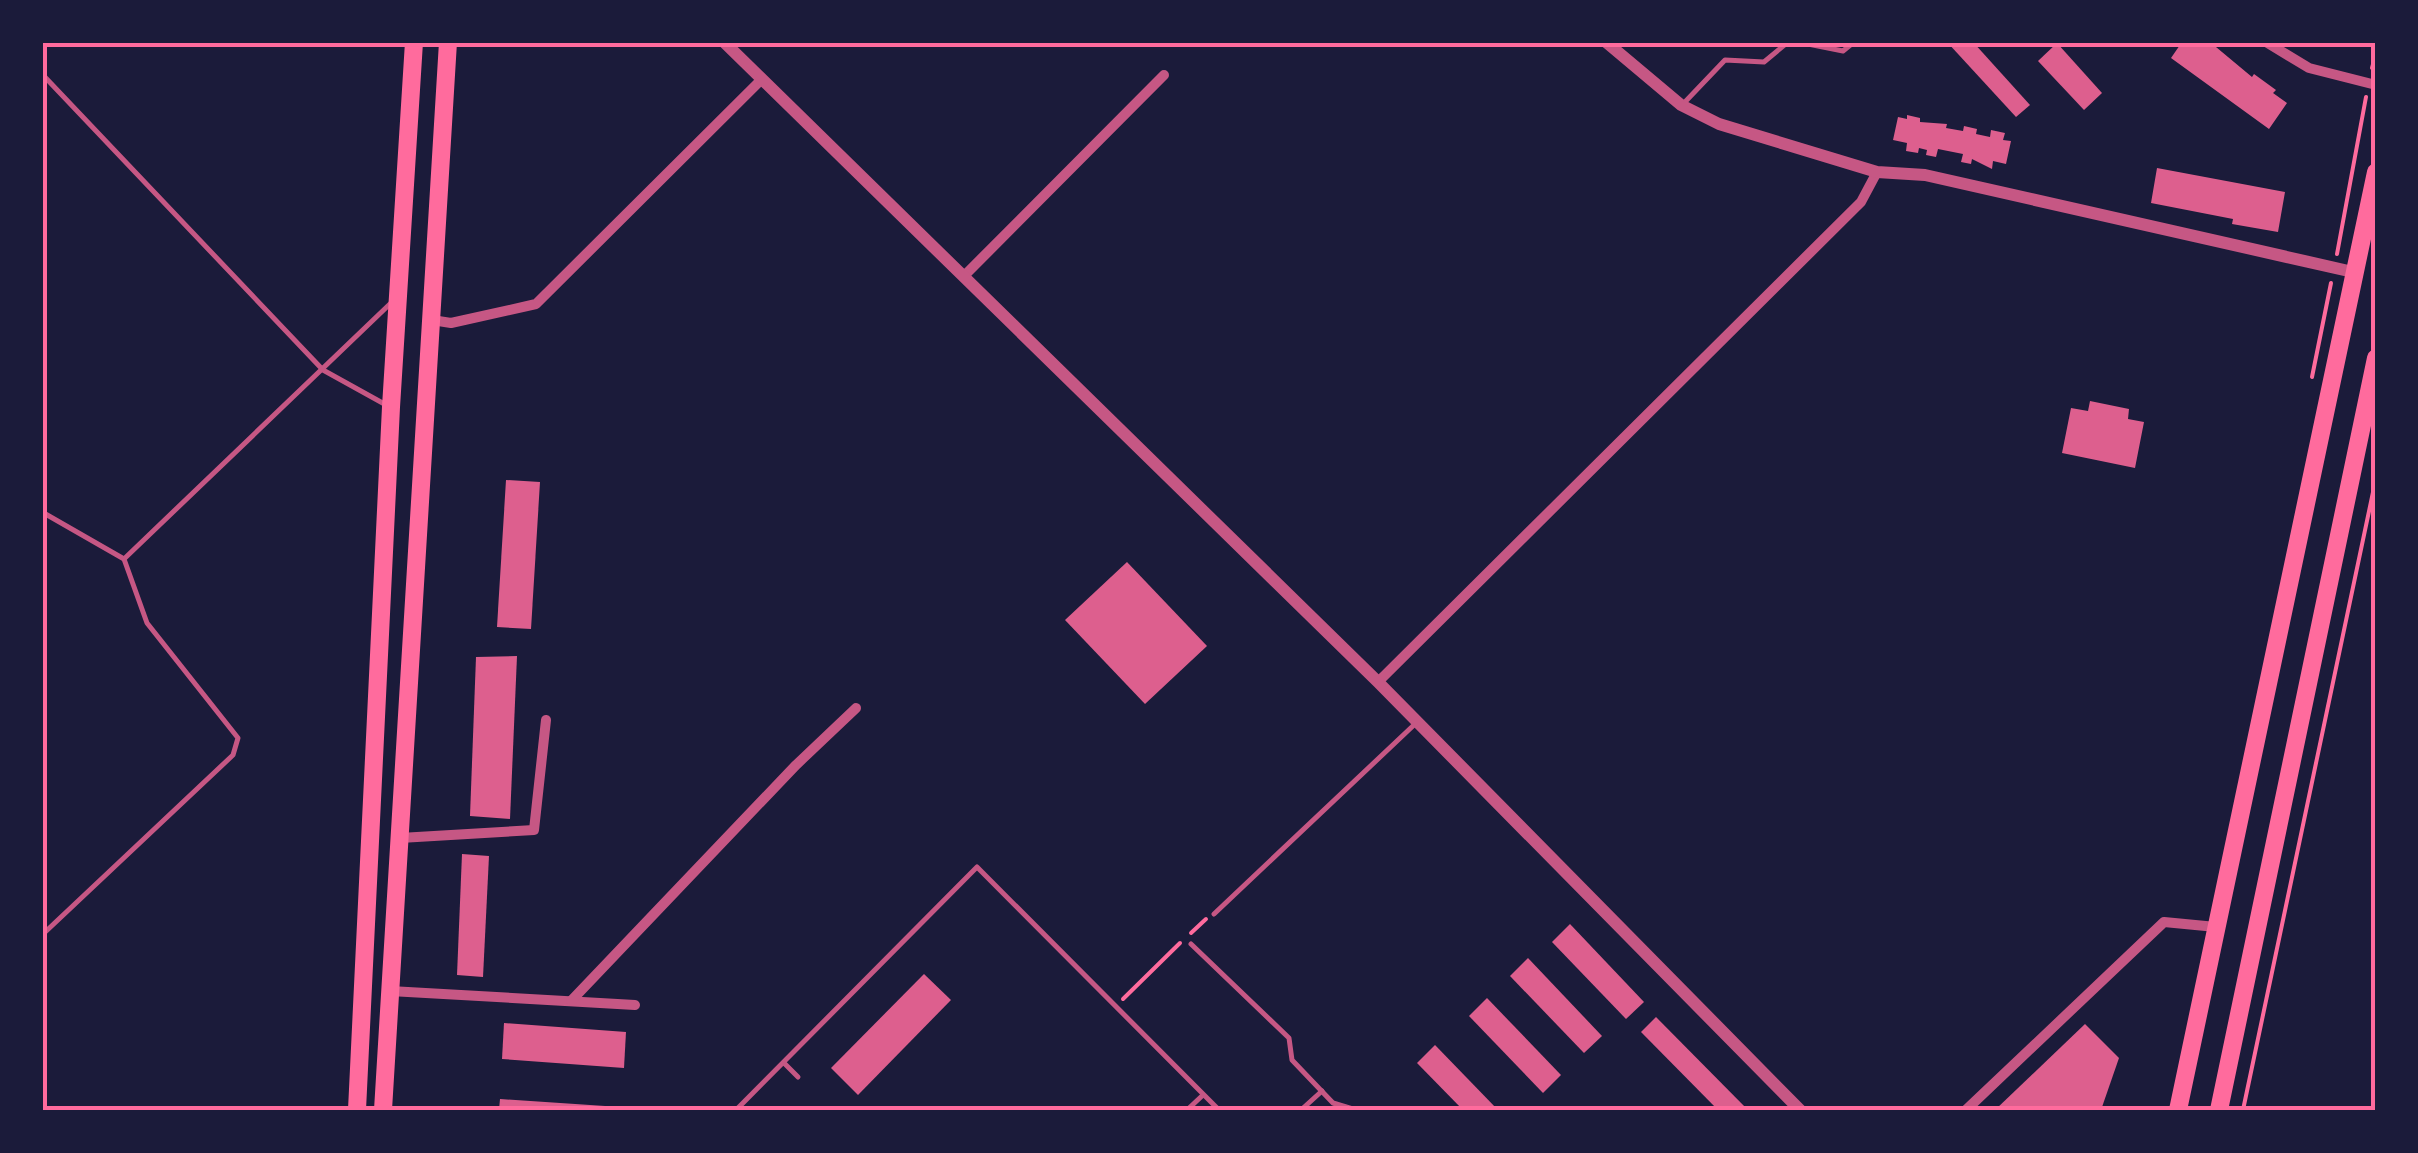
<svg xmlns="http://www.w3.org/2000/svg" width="2418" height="1153" viewBox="0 0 2418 1153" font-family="Quicksand,sans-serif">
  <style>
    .building { fill: #dd5f8e }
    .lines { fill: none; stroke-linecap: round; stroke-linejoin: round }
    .path { stroke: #ff6b9d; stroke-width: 4 }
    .service { stroke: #c65784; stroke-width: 5 }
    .minor { stroke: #c65784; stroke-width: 10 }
    .tertiary { stroke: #c65784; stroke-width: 12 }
    .primary { stroke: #ff6b9d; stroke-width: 18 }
    .neatline { fill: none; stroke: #ff6b9d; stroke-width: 4 }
  </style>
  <rect width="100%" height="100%" fill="#1b1b3a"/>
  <g class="building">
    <path d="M1947 42H1973L2030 105 2016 117Z"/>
    <path d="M2182 42H2210L2252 77 2254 74 2276 90 2273 93 2287 103 2269 129 2171 58Z"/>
    <path d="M2057 43 2102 93 2084 110 2038 61Z"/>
    <path d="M1907 115 1920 118V122L1947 124 1946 128 1963 131 1964 126 1977 129 1976 134 1990 137 1991 130 2005 133 2003 140 2011 141 2006 164 1993 161 1992 169 1972 159 1971 164 1961 162 1963 154 1938 149 1936 157 1926 155 1927 150 1919 148 1918 153 1906 151 1907 143 1893 140 1898 117 1907 119Z"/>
    <path d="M2157 168 2285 192 2278 232 2232 224 2233 219 2151 203Z"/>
    <path d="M2090 401 2129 409 2128 419 2144 422 2135 468 2062 453 2071 408 2088 411Z"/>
    <path d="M506 480 540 482 531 629 497 627Z"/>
    <path d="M1127 562 1207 646 1145 704 1065 620Z"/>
    <path d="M517 656 510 819 470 816 476 657Z"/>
    <path d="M462 854 489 856 483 977 457 975Z"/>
    <path d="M1570 924 1644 1002 1626 1019 1552 942Z"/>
    <path d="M1528 958 1602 1036 1584 1053 1510 976Z"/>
    <path d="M924 974 951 1000 858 1095 831 1068Z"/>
    <path d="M1487 998 1561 1075 1543 1093 1469 1016Z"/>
    <path d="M1656 1017 1748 1110H1718L1641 1032Z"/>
    <path d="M504 1023 626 1032 624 1068 502 1059Z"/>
    <path d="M2085 1024 2119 1058 2101 1110H1995Z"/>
    <path d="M1435 1045 1498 1110H1463L1417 1063Z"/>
    <path d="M500 1099 620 1107V1110H499Z"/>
  </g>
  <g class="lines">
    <g class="path">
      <path d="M2372 68 2376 53"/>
      <path d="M2337 254 2366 97"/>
      <path d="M2312 377 2331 283"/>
      <path d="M1191 933 1206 919"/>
      <path d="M1123 999 1180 943"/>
      <path d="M878 1110 881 1108 883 1110"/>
      <path d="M2243 1110 2376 478"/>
    </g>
    <g class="service">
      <path d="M1798 42 1843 51 1854 42"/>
      <path d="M42 74 323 370 388 406"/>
      <path d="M1684 103 1725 60 1764 62 1788 42"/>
      <path d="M42 512 124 559 147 623 238 738 233 755 42 935"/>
      <path d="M124 559 392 302"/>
      <path d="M1214 914 1415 724"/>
      <path d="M1191 944 1289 1038 1292 1060 1333 1103 1356 1110"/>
      <path d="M784 1063 798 1077"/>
      <path d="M736 1110 977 867 1219 1110"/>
      <path d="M1187 1110 1203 1095"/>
      <path d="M1301 1110 1322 1091"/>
    </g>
    <g class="minor">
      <path d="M2266 42 2309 68 2376 85"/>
      <path d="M964 276 1164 75"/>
      <path d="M432 320 451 323 536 304 762 79"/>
      <path d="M1378 682 1861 202 1877 172"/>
      <path d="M400 838 534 830 546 720"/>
      <path d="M390 991 635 1005"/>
      <path d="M571 1001 796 765 856 708"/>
      <path d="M1966 1110 2164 922 2216 927"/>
    </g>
    <g class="tertiary">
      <path d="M724 42 1378 682 1800 1110"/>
      <path d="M1606 42 1681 105 1719 124 1877 172 1925 175 2353 272"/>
    </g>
    <g class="primary">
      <path d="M357 1110 391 407 414 42"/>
      <path d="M383 1110 448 42"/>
      <path d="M2178 1110 2376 172"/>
      <path d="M2219 1110 2376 358"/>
    </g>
  </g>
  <rect width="2418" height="1153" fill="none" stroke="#1b1b3a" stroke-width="90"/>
  <rect x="45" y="45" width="2328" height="1063" class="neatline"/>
</svg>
